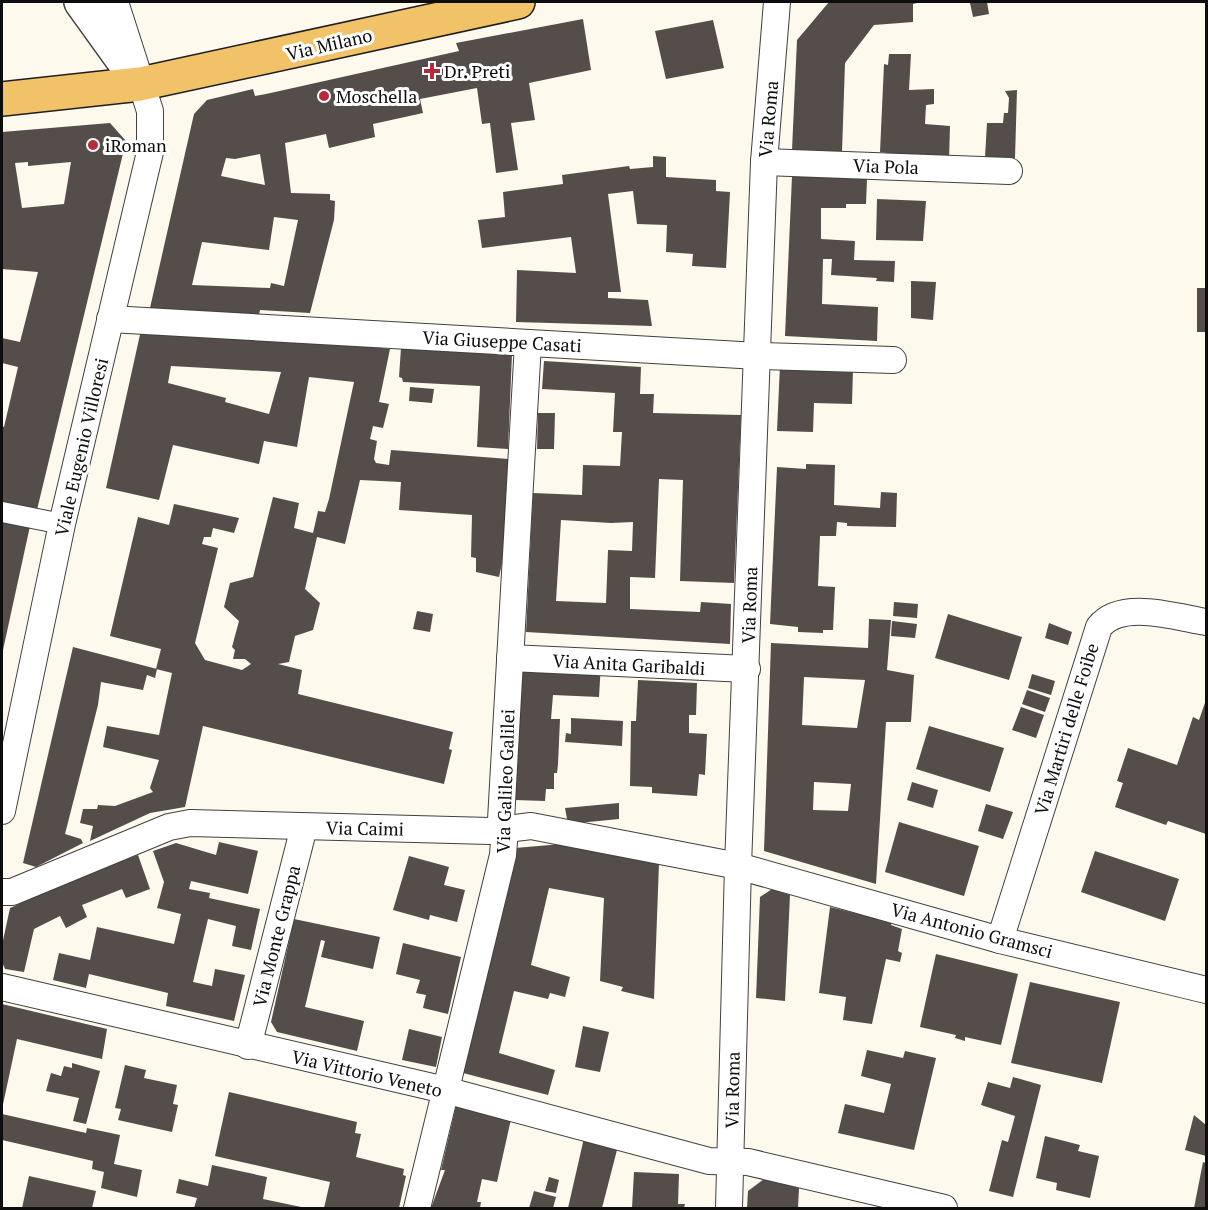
<svg xmlns="http://www.w3.org/2000/svg" width="1208" height="1210" viewBox="0 0 1208 1210" font-family="'PT Serif',serif">
  <style>
    .building { fill: #554d4a; fill-rule: evenodd }
    .lines { fill: none; stroke-linecap: round; stroke-linejoin: round }
    .pedestrian-casing { stroke: #404040; stroke-width: 22 }
    .minor-casing { stroke: #404040; stroke-width: 28 }
    .tertiary-casing { stroke: #404040; stroke-width: 36 }
    .primary-casing { stroke: #1e1e1e; stroke-width: 36 }
    .pedestrian { stroke: #fff; stroke-width: 20 }
    .minor { stroke: #fff; stroke-width: 26 }
    .tertiary { stroke: #fff; stroke-width: 33 }
    .primary { stroke: #f2c269; stroke-width: 33 }
    .poi-dot { fill: #b62b40; stroke: #fff; stroke-width: 2 }
    .labels { text-anchor: middle; dominant-baseline: central; stroke-width: 6; stroke-linejoin: round; paint-order: stroke }
    .street-label { font-size: 18px; fill: #0d0d0d; stroke: #fff }
    .poi-label { font-size: 18px; fill: #0d0d0d; stroke: #fff; text-anchor: start }
  </style>
  <rect width="100%" height="100%" fill="#fef9ed"/>
  <g class="building">
    <path d="M829 2H921L913 4V22L874 25 845 63 842 152 792 150 797 40Z"/>
    <path d="M987 2 989 14 973 17 970 3Z"/>
    <path d="M583 19 591 70 529 83 535 120 511 123 518 170 496 173 490 123 482 124 477 88 420 99 423 113 373 124 375 137 329 148 326 134 285 143 291 193 330 194V200L335 201 334 220 310 313 260 310 259 315 150 308 194 114 207 100 253 89 255 96 266 94 459 51 456 43ZM260 154 265 185 221 176 226 158 235 159ZM274 217 298 220 284 286 271 283 270 288 192 285 202 242 269 250Z"/>
    <path d="M713 20 724 68 666 79 655 31Z"/>
    <path d="M889 54H911L909 90 934 89V104L926 105 925 124 950 126 949 161 880 152 884 64 888 65Z"/>
    <path d="M1017 90 1015 158 985 157 987 123H1003L1004 113H1008L1009 98 1005 91Z"/>
    <path d="M110 123 126 141 36 514 2 506V426L4 427 18 367 2 363V338L20 342 38 272 2 269V132ZM28 162V166L71 162 64 204 22 208 15 163Z"/>
    <path d="M653 156 666 157V177L716 180V191L730 192 726 268 692 266 693 254 666 252 667 225 637 224 633 191 608 194 621 292H608V298L648 300 652 326 516 322 517 270 576 273 571 237 482 248 478 220 505 217 503 192 563 184 562 175 629 166 630 169 653 167Z"/>
    <path d="M792 176 867 179 866 204H846V208H821V239L855 241 854 260 895 261 894 282 876 281 877 278 831 275 832 259H823L822 304 878 307 877 341 785 336Z"/>
    <path d="M877 199 926 201 923 241 876 240Z"/>
    <path d="M911 281 936 282 933 320 911 318Z"/>
    <rect x="1197" y="288" width="9" height="44"/>
    <path d="M141 330 290 338 390 349 379 402 389 404 383 428 373 426 370 439 377 441 374 459 376 463 389 465 391 450 509 459 503 559 499 577 476 572V558L471 557 472 515 399 510 401 482 360 480 345 544 317 537 305 589 320 603 313 630 295 636 289 662 278 664 302 670 298 694 453 732 449 749 452 750 444 784 203 726 185 807 150 813 90 841 93 826 80 823 83 809H97L98 805 115 806 153 792 150 788 159 760 103 747 107 726 159 735 172 673 156 669 161 649 110 636 138 517 169 525 174 504 239 518 234 533 213 528 211 537H204L202 544 218 548 195 643 205 660 242 670 251 664 245 659H233L235 650 232 647 239 621 224 607 230 583 253 577 273 497 299 503 294 528 313 533 318 511 325 512 329 499 354 382 309 377 297 447 264 441 259 464 173 445 159 500 106 488ZM171 366 281 372 269 414 225 402 226 398 168 383Z"/>
    <path d="M401 348 512 354 508 449 477 447 480 386 403 382 402 378 399 377Z"/>
    <path d="M544 361 641 367 640 394H654L653 413 741 415 734 583 680 581 683 480 659 479 655 578 630 577V609L700 612 701 602 731 604 730 644 526 632 533 493 582 495 583 465 620 466 622 432H613L615 393 542 389ZM561 520 611 523 633 522 632 551 608 550 606 603 556 601Z"/>
    <path d="M780 365 853 369 852 404 814 403 813 432 777 431Z"/>
    <path d="M410 387 434 389 432 403 409 401Z"/>
    <path d="M538 413H555L554 449H537Z"/>
    <path d="M806 464 835 465 834 505 880 508 881 492 897 493 896 527 847 526V523L837 522 836 536H820L818 586 835 587 833 630H823V633L798 632V627L770 624 777 467 806 469Z"/>
    <path d="M2 520 30 526 3 650H2Z"/>
    <path d="M894 602 918 604 917 618 893 616Z"/>
    <path d="M417 611 433 614 430 632 413 629Z"/>
    <path d="M948 614 1022 637 1009 680 935 658Z"/>
    <path d="M869 619 891 620 887 670 914 675 911 722H886L876 884 764 851 771 643 868 648ZM804 677 865 680 857 728 802 725ZM814 782 851 784 848 811 813 810Z"/>
    <path d="M892 621 917 624 915 638 891 636Z"/>
    <path d="M1049 623 1072 632 1068 645 1045 638Z"/>
    <path d="M73 647 157 669 155 678 147 675 143 690 101 682 98 705 65 834 81 839 83 843 36 867 23 863Z"/>
    <path d="M523 659 601 663 599 697 553 695 551 719H560L558 764 557 773H554V789H546L545 801 515 800Z"/>
    <path d="M1032 674 1055 681 1051 695 1028 688Z"/>
    <path d="M638 680 697 683 696 715H689V733L707 734 705 775 699 774 697 796 652 793V787L630 786 631 721H636Z"/>
    <path d="M1027 690 1050 698 1045 712 1022 704Z"/>
    <path d="M1206 700V834L1168 821 1166 825 1115 807 1123 783 1117 781 1128 748 1177 765 1193 717 1199 720Z"/>
    <path d="M1021 707 1044 715 1036 738 1012 730Z"/>
    <path d="M571 718 623 721 622 746 565 742 566 733 571 734Z"/>
    <path d="M929 726 1004 748 990 792 916 769Z"/>
    <path d="M912 782 938 790 933 808 907 800Z"/>
    <path d="M619 803V819L568 824 565 808Z"/>
    <path d="M986 804 1013 812 1003 839 978 831Z"/>
    <path d="M899 822 979 846 964 896 885 872Z"/>
    <path d="M219 842 258 851 248 894 191 881 189 889 210 893 209 898 260 909 251 950 232 946 236 926 208 919 193 982 212 986 215 969 245 975 234 1021 166 1006 168 993 89 974 86 988 53 980 59 953 90 960 97 927 174 944 181 914 157 908 164 882 153 851 176 843 216 855Z"/>
    <path d="M562 844 659 863 654 999 621 991 623 987 600 981 604 898 549 888 531 965 570 977 565 997 550 993 548 999 514 991 499 1053 555 1070 548 1095 463 1073 515 848Z"/>
    <path d="M1095 851 1179 879 1165 921 1081 892Z"/>
    <path d="M138 855 150 889 126 898 122 889 82 905 87 917 66 928 60 916 34 929 24 972 5 969 2 962V945L10 908 95 870Z"/>
    <path d="M409 856 449 867 444 885 465 890 457 922 430 915 429 920 393 910Z"/>
    <path d="M772 889 790 895 785 1001 756 998 760 897Z"/>
    <path d="M830 907 892 922 891 925 902 929 898 951 902 953 900 962 886 959 872 1024 843 1020 846 997 819 993Z"/>
    <path d="M294 919 380 937 373 969 321 957 325 941 321 940 305 1007 364 1021 357 1051 277 1032 271 1022Z"/>
    <path d="M403 943 461 957 448 1014 423 1008 426 995 416 993 420 980 396 974Z"/>
    <path d="M936 954 1018 974 1001 1045 965 1037V1041L955 1038 956 1035 920 1027Z"/>
    <path d="M1030 982 1120 1002 1102 1083 1011 1063Z"/>
    <path d="M2 1004 107 1029 102 1059 17 1039 2 1109Z"/>
    <path d="M583 1026 609 1032 600 1072 575 1067Z"/>
    <path d="M409 1029 442 1037 436 1067 402 1060Z"/>
    <path d="M867 1050 903 1058 905 1051 936 1058 914 1150 838 1133 845 1104 884 1113 891 1084 861 1076Z"/>
    <path d="M72 1063 100 1071 86 1124 73 1121 79 1098 46 1091 51 1073 61 1076 64 1066 72 1068Z"/>
    <path d="M125 1065 146 1070 144 1078 177 1085 173 1104 178 1105 172 1132 118 1120 121 1109 115 1108Z"/>
    <path d="M1013 1077 1041 1085 1013 1197 989 1191 1002 1140 1008 1142 1015 1116 981 1105 988 1082 1010 1088Z"/>
    <path d="M229 1092 357 1122 355 1133 361 1134 356 1157 404 1169 403 1175 406 1176 399 1208H324L330 1182 215 1156Z"/>
    <path d="M456 1106 511 1119 497 1182 482 1179 477 1202H481L480 1208H431L445 1170H441Z"/>
    <path d="M2 1114 86 1133 87 1128 120 1135 114 1164 142 1170 137 1197 101 1188 104 1172 92 1169 93 1161 2 1140Z"/>
    <path d="M1194 1115 1206 1125V1156L1185 1150Z"/>
    <path d="M1045 1136 1080 1145 1078 1151 1099 1156 1090 1198 1056 1190 1057 1183 1036 1178Z"/>
    <path d="M584 1138 618 1146 602 1208H568Z"/>
    <path d="M1203 1162 1206 1163V1208H1194Z"/>
    <path d="M212 1165 267 1177 263 1199 306 1208H194L197 1198 176 1193 179 1179 208 1186Z"/>
    <path d="M634 1172 679 1174 678 1204H685L684 1208H632Z"/>
    <path d="M29 1176 96 1191 92 1208H22Z"/>
    <path d="M549 1177 559 1180 556 1193 545 1191Z"/>
    <path d="M764 1179 799 1188 798 1208H747L748 1191Z"/>
    <path d="M534 1191 556 1197 553 1208H529Z"/>
  </g>
  <g class="lines">
    <g class="pedestrian-casing">
      <path id="pedestrian" d="M2 512 62 524"/>
    </g>
    <g class="minor-casing">
      <g id="minor">
        <path d="M764 162 1009 171"/>
        <path d="M110 319 758 356 893 360"/>
        <path d="M510 658 747 669"/>
        <path d="M2 811 62 524 150 152V111L115 2"/>
        <path d="M2 892H12L169 827 190 823 490 831 531 826 738 866 1000 940 1206 990"/>
        <path d="M1000 940 1099 627C1121 599 1176 617 1206 622"/>
        <path d="M2 987 445 1090 709 1161 748 1162 944 1208"/>
        <path d="M248 1046 304 827"/>
        <path d="M417 1208 503 855 505 828 501 820 528 343"/>
        <path d="M729 1208 738 866 764 162 777 2"/>
      </g>
    </g>
    <g class="tertiary-casing">
      <path id="tertiary" d="M81 2 140 84"/>
    </g>
    <g class="primary-casing">
      <path id="primary" d="M2 99 140 84 518 2"/>
    </g>
    <use href="#pedestrian" class="pedestrian"/>
    <use href="#minor" class="minor"/>
    <use href="#tertiary" class="tertiary"/>
    <use href="#primary" class="primary"/>
  </g>
  <g class="poi-dot">
    <path d="M429 62h6v6h6v6h-6v6h-6v-6h-6v-6h6z"/>
    <circle cx="324" cy="96" r="6"/>
    <circle cx="93" cy="145" r="6"/>
  </g>
  <g class="labels">
    <g class="street-label">
      <text transform="translate(329 44) rotate(-13)">Via Milano</text>
      <text transform="translate(768 119) rotate(-85)">Via Roma</text>
      <text transform="translate(886 166) rotate(2)">Via Pola</text>
      <text transform="translate(502 341) rotate(3)">Via Giuseppe Casati</text>
      <text transform="translate(81 447) rotate(-77)">Viale Eugenio Villoresi</text>
      <text transform="translate(749 605) rotate(-88)">Via Roma</text>
      <text transform="translate(629 664) rotate(3)">Via Anita Garibaldi</text>
      <text transform="translate(1066 729) rotate(-73)">Via Martiri delle Foibe</text>
      <text transform="translate(505 781) rotate(-88)">Via Galileo Galilei</text>
      <text transform="translate(365 828) rotate(1)">Via Caimi</text>
      <text transform="translate(972 930) rotate(15)">Via Antonio Gramsci</text>
      <text transform="translate(276 936) rotate(-76)">Via Monte Grappa</text>
      <text transform="translate(367 1073) rotate(13)">Via Vittorio Veneto</text>
      <text transform="translate(732 1090) rotate(-89)">Via Roma</text>
    </g>
    <g class="poi-label">
      <text x="444" y="71">Dr. Preti</text>
      <text x="336" y="96">Moschella</text>
      <text x="105" y="145">iRoman</text>
    </g>
  </g>
  <rect width="1208" height="1210" fill="none" stroke="#0d0d0d" stroke-width="6"/>
</svg>
